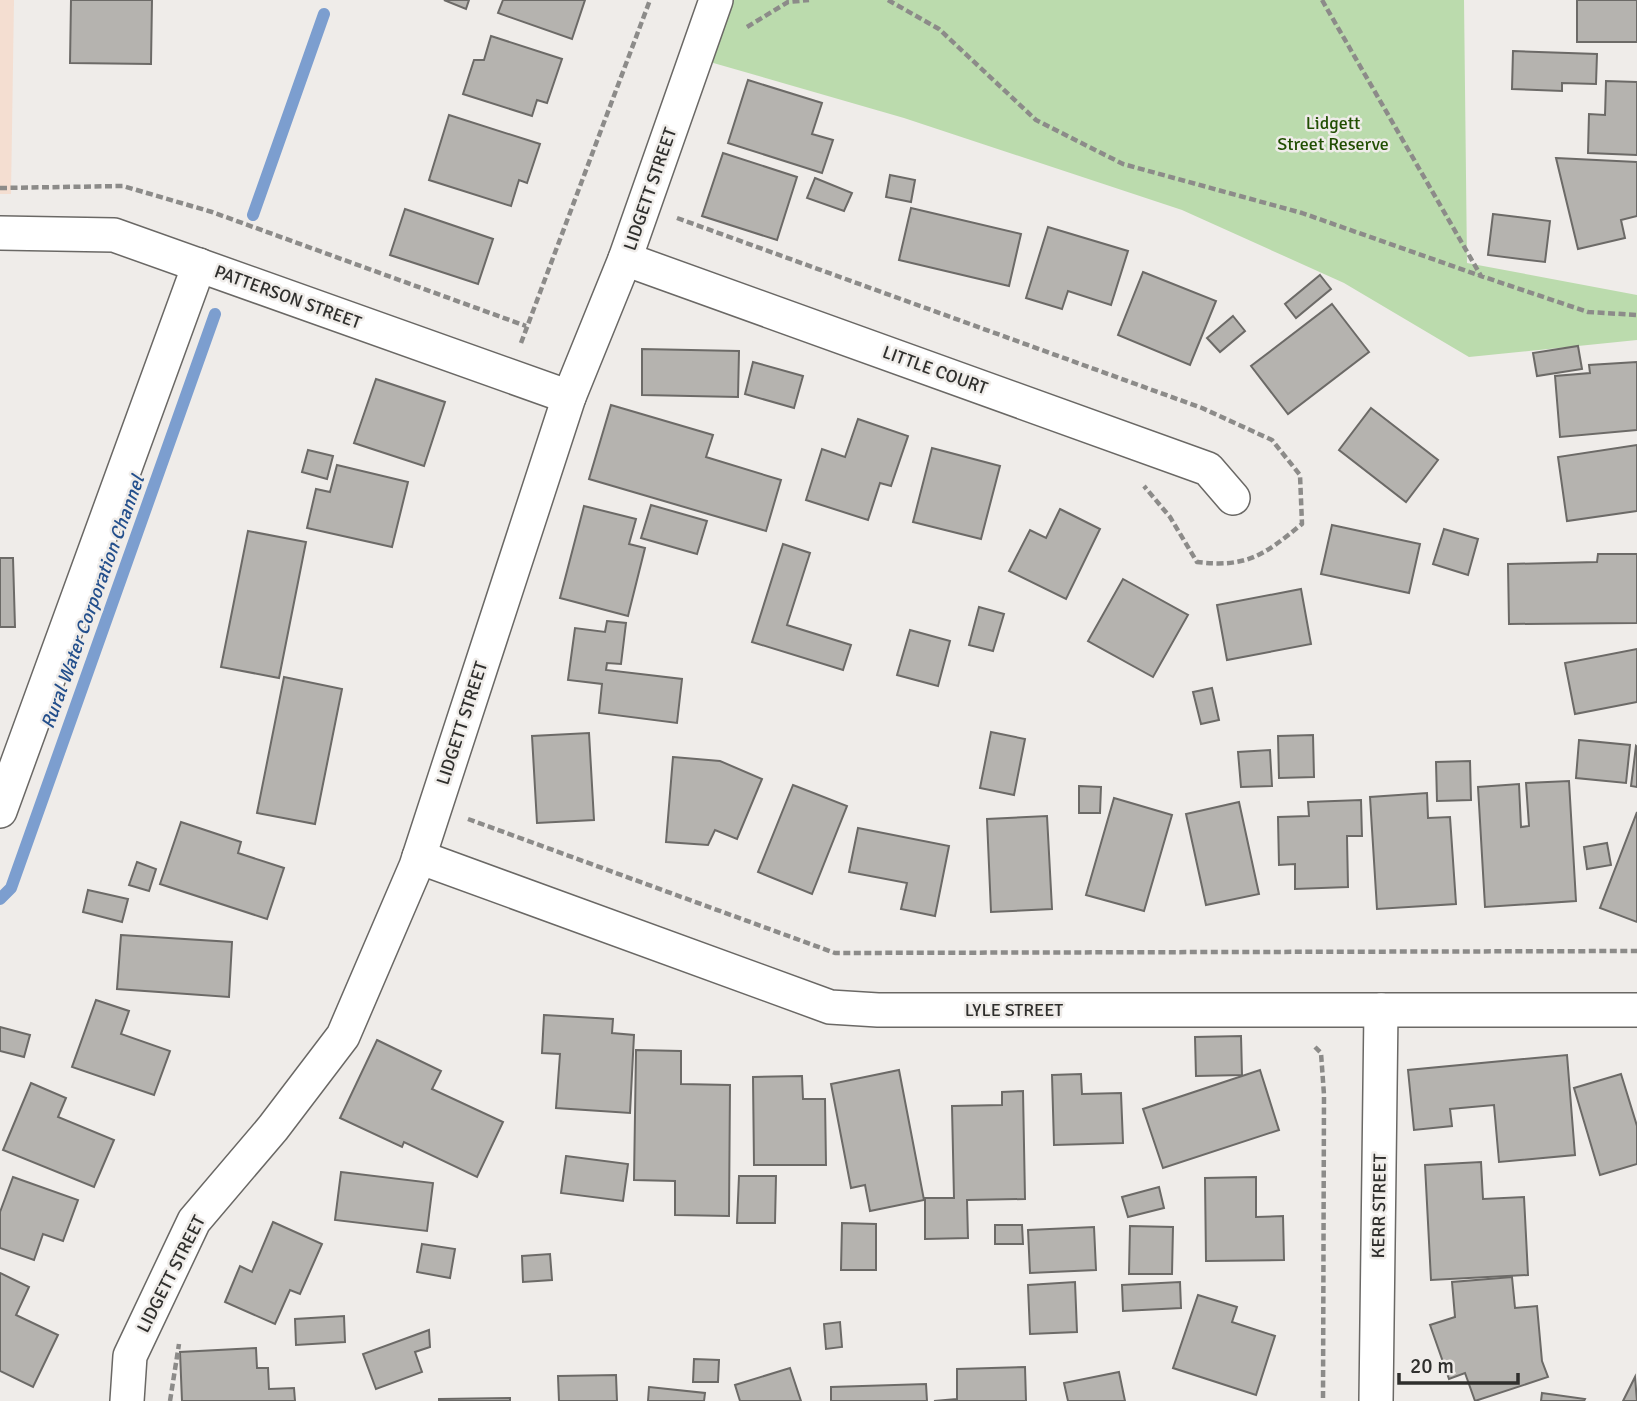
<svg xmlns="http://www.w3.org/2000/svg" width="1637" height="1401" viewBox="0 0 1637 1401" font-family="Signika,sans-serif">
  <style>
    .education { fill: #f4ded1 }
    .green { fill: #bbdbad }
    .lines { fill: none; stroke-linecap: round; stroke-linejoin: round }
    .stream { stroke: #7c9ecf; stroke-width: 12 }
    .building { fill: #b5b3af; stroke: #6c6a67; stroke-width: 2 }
    .minor-casing { stroke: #6a6865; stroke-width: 36 }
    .path { stroke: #8c8b89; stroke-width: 4.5; stroke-dasharray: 7 3.5; stroke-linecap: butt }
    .minor { stroke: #fff; stroke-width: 33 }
    .labels { text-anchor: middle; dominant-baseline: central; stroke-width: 5; stroke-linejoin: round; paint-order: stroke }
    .park-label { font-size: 18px; fill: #214e02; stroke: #efece9 }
    .street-label { font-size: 18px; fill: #2f2f2d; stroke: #efece9 }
    .water-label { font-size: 19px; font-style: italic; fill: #234f8c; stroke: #efece9 }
  </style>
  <rect width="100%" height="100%" fill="#efece9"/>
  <path class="education" d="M0 0H14L11 194H0Z"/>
  <path class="green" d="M716 0H1464L1467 263 1637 295V340L1469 357 1344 283 1182 210 904 118 696 58Z"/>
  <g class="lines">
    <g class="stream">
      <path d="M253 215 324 14"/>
      <path d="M0 899 11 888 215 314"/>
    </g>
  </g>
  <g class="building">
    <path d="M71 0H152L151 64 70 63Z"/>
    <path d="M444 0H469L466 9Z"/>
    <path d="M503 0H585L572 39 498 13Z"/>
    <rect x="1577" y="0" width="60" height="42"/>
    <path d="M491 36 562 59 547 103 537 100 532 116 463 94 474 60H484Z"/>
    <path d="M1513 51 1597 54 1596 84 1562 83V91L1512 89Z"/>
    <path d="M748 80 822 103 812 134 833 140 822 173 728 143Z"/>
    <path d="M1606 81 1637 82V155L1588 153 1589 114 1605 115Z"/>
    <path d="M449 115 540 144 527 183 519 180 511 206 429 180Z"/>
    <path d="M723 153 797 177 777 240 702 216Z"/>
    <path d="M1556 158 1637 162V216L1621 220 1625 238 1578 249Z"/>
    <path d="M890 175 915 180 911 202 886 197Z"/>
    <path d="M815 178 852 193 844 211 807 198Z"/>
    <path d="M911 208 1021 234 1009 286 899 260Z"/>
    <path d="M405 209 493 239 478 284 390 255Z"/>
    <path d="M1493 214 1550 221 1545 262 1488 255Z"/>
    <path d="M1048 227 1128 251 1111 305 1068 291 1062 309 1026 298Z"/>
    <path d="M1143 272 1216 301 1190 365 1118 335Z"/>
    <path d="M1320 275 1331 289 1296 318 1285 304Z"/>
    <path d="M1332 304 1369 352 1288 414 1251 366Z"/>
    <path d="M1233 316 1245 331 1220 352 1207 338Z"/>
    <path d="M1578 346 1582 369 1537 376 1533 353Z"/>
    <path d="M642 349 739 351 738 397 642 395Z"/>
    <path d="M753 362 803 376 794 408 745 394Z"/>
    <path d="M1637 362V430L1560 437 1555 376 1590 373 1589 365Z"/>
    <path d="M376 379 445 402 424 466 354 443Z"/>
    <path d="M611 405 713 435 706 457 781 480 766 531 589 479Z"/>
    <path d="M1371 408 1438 460 1406 502 1339 450Z"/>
    <path d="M858 419 908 436 891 486 880 483 868 520 806 500 822 449 845 457Z"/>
    <path d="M1637 445V511L1567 521 1558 457Z"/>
    <path d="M932 448 1000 466 981 539 913 522Z"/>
    <path d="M308 450 333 456 327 479 302 472Z"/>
    <path d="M337 465 408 482 392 547 307 528 316 489 330 492Z"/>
    <path d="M651 505 707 521 697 554 641 538Z"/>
    <path d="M584 506 636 519 629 544 645 548 628 616 560 598Z"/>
    <path d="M1060 509 1100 529 1066 599 1009 571 1030 530 1046 538Z"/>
    <path d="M1332 525 1420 544 1409 593 1321 574Z"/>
    <path d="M1444 529 1478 539 1468 575 1433 564Z"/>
    <path d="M248 531 306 542 279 678 221 667Z"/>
    <path d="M783 544 810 553 787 625 851 645 843 670 752 642Z"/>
    <path d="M1598 554H1637V623L1509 624 1508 564 1597 562Z"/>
    <path d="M0 558H13L15 627H0Z"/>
    <path d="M1123 579 1188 615 1153 677 1088 641Z"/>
    <path d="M1301 589 1311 644 1227 660 1217 605Z"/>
    <path d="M979 607 1004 614 993 651 969 645Z"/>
    <path d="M607 621 626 623 621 664 607 663 606 670 682 679 677 723 599 713 602 684 568 680 575 628 605 632Z"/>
    <path d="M910 630 950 641 938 686 897 675Z"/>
    <path d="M1637 649V702L1575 714 1565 663Z"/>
    <path d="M284 677 342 689 315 824 257 813Z"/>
    <path d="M1212 688 1219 720 1201 724 1193 692Z"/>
    <path d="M991 732 1025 739 1014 795 980 788Z"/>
    <path d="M589 733 594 820 537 823 532 736Z"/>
    <path d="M1313 735 1314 777 1279 778 1278 736Z"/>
    <path d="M1579 740 1630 745 1626 783 1576 778Z"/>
    <path d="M1636 746 1637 747V787L1631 786Z"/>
    <path d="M1270 750 1272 786 1241 787 1238 752Z"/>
    <path d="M673 757 720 761 762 779 737 839 715 830 708 845 666 842Z"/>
    <path d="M1470 761 1471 800 1437 801 1436 762Z"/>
    <path d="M1569 781 1576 901 1485 907 1478 787 1519 784 1521 827 1529 826 1526 783Z"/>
    <path d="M793 785 847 806 812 894 758 872Z"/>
    <path d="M1079 786 1101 787 1100 813H1079Z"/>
    <path d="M1427 793 1428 818 1450 817 1456 904 1377 909 1370 797Z"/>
    <path d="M1114 798 1172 815 1144 911 1086 895Z"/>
    <path d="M1361 800 1362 836H1347L1348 887 1295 889V864L1279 865 1278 817 1309 816 1308 802Z"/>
    <path d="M1239 802 1259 894 1206 905 1186 814Z"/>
    <path d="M1637 812V922L1600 908Z"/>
    <path d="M1047 816 1052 909 991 912 987 819Z"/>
    <path d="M181 822 241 842 238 853 284 868 267 919 160 884Z"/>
    <path d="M858 828 949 846 935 916 901 909 907 883 849 872Z"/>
    <path d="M1607 843 1611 865 1587 869 1584 847Z"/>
    <path d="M137 862 156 869 149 891 129 885Z"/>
    <path d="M88 890 128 899 122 922 83 912Z"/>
    <path d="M121 935 232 942 229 997 117 989Z"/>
    <path d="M96 1000 129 1011 121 1034 170 1051 154 1095 72 1067Z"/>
    <path d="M544 1015 613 1019 612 1033 634 1035 630 1113 556 1108 560 1054 542 1053Z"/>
    <path d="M0 1027 30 1035 24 1057 0 1051Z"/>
    <path d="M1241 1036 1242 1075 1196 1076 1195 1037Z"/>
    <path d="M377 1040 441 1071 432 1089 503 1122 477 1177 404 1142 402 1147 340 1118Z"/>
    <path d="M636 1050 681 1051V1084L730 1085 729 1216 675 1215V1181L634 1180Z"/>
    <path d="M1567 1055 1575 1155 1499 1162 1494 1105 1450 1109 1452 1126 1414 1130 1408 1070Z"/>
    <path d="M899 1070 924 1200 870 1211 865 1185 851 1188 831 1084Z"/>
    <path d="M1260 1070 1279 1130 1163 1168 1143 1109Z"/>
    <path d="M1081 1074 1082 1094 1121 1093 1123 1143 1054 1145 1052 1075Z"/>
    <path d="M1621 1074 1637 1126V1164L1600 1175 1574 1088Z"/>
    <path d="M802 1076 803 1099H825L826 1165H754L753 1077Z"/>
    <path d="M31 1083 66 1098 58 1117 114 1140 94 1187 3 1150Z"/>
    <path d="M1023 1091 1025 1199 967 1200 968 1238 925 1239V1198H954L952 1106 1002 1105V1092Z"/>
    <path d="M566 1156 628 1164 623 1201 561 1193Z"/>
    <path d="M1481 1162 1483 1199 1524 1197 1528 1275 1431 1280 1425 1165Z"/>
    <path d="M341 1172 433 1183 427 1231 335 1220Z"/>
    <path d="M739 1176H776L775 1223H737Z"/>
    <path d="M13 1177 78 1200 63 1241 43 1234 34 1260 0 1248V1212Z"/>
    <path d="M1256 1177V1217L1283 1216 1284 1260 1206 1261 1205 1178Z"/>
    <path d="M1159 1187 1164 1208 1128 1217 1122 1197Z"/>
    <path d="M273 1222 322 1244 300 1294 290 1290 275 1324 225 1302 240 1266 252 1272Z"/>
    <path d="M842 1223 876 1224V1270H841Z"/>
    <path d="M995 1225H1022L1023 1244H995Z"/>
    <path d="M1130 1226 1173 1227 1172 1274H1129Z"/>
    <path d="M1094 1227 1096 1270 1030 1273 1028 1230Z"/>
    <path d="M422 1244 455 1249 450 1278 417 1272Z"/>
    <path d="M550 1254 552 1280 523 1282 522 1256Z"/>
    <path d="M0 1273 29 1287 16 1315 58 1335 33 1387 0 1371Z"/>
    <path d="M1512 1277 1515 1308 1537 1306 1542 1361 1548 1377 1475 1401 1465 1373 1449 1379 1430 1325 1455 1317 1452 1282Z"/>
    <path d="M1075 1282 1077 1332 1030 1334 1028 1285Z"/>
    <path d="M1180 1282 1181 1308 1123 1311 1122 1285Z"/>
    <path d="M1198 1295 1237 1307 1232 1322 1275 1336 1256 1395 1173 1368Z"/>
    <path d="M344 1316 345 1342 296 1345 295 1319Z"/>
    <path d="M840 1322 842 1347 826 1349 824 1324Z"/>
    <path d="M429 1330 430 1347 415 1352 422 1372 376 1389 363 1354Z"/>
    <path d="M256 1348 257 1368H268L269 1389 294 1388 295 1401H182L180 1352Z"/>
    <path d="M694 1359 719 1360 718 1382H693Z"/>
    <path d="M1025 1367 1026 1401H934L957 1399V1369Z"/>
    <path d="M790 1368 801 1401H740L735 1385Z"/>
    <path d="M1119 1372 1125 1401H1068L1064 1383Z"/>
    <path d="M616 1375 617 1401H559L558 1376Z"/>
    <path d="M1635 1377 1637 1401H1623Z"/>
    <path d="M926 1384 927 1401H831V1387Z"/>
    <path d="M649 1387 705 1393 704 1401H648Z"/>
    <path d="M1542 1393 1585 1399 1584 1401H1541Z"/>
    <path d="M510 1398V1401H439V1399Z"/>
  </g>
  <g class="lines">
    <g class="minor-casing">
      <g id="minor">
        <path d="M0 233 114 235 569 397"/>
        <path d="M625 259 1208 469 1233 498"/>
        <path d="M0 811 199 265"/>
        <path d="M419 857 830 1007 878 1010H1637"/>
        <path d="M127 1401 130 1356 194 1221 273 1128 343 1036 416 866 569 397 625 259 716 0"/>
        <path d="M1376 1401 1381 1010"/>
      </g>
    </g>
    <g class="path">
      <path d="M888 0 939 29 1036 120 1123 164 1302 213 1481 276"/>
      <path d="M1322 0 1481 276 1588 312 1637 315"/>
      <path d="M747 27 788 2 809 0"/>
      <path d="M0 188 123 186 212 212 526 326"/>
      <path d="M677 218 1202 408 1272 440 1300 475 1302 524C1264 555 1247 568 1197 562L1170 517 1144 486"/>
      <path d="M521 343 650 0"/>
      <path d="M468 819 835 953 1637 951"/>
      <path d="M1315 1047 1321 1053 1324 1095 1323 1401"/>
      <path d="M170 1401 179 1344"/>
    </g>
    <use href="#minor" class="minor"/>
  </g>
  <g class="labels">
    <g class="park-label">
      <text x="1333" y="123">Lidgett<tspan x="1333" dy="21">Street Reserve</tspan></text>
    </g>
    <g class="street-label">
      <text transform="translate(650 189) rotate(-71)">LIDGETT STREET</text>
      <text transform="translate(288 297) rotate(20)">PATTERSON STREET</text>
      <text transform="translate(935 370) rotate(20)">LITTLE COURT</text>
      <text transform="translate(462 723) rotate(-72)">LIDGETT STREET</text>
      <text x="1014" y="1010">LYLE STREET</text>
      <text transform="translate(1379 1206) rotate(-89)">KERR STREET</text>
      <text transform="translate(171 1274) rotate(-63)">LIDGETT STREET</text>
    </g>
    <g class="water-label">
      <text transform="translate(93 602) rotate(-70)">Rural Water Corporation Channel</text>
    </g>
  </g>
  <path d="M1399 1373v10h119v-10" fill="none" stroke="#2f2f2d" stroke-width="3.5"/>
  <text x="1410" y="1373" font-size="21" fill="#2f2f2d" stroke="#efece9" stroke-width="5" paint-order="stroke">20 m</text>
</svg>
